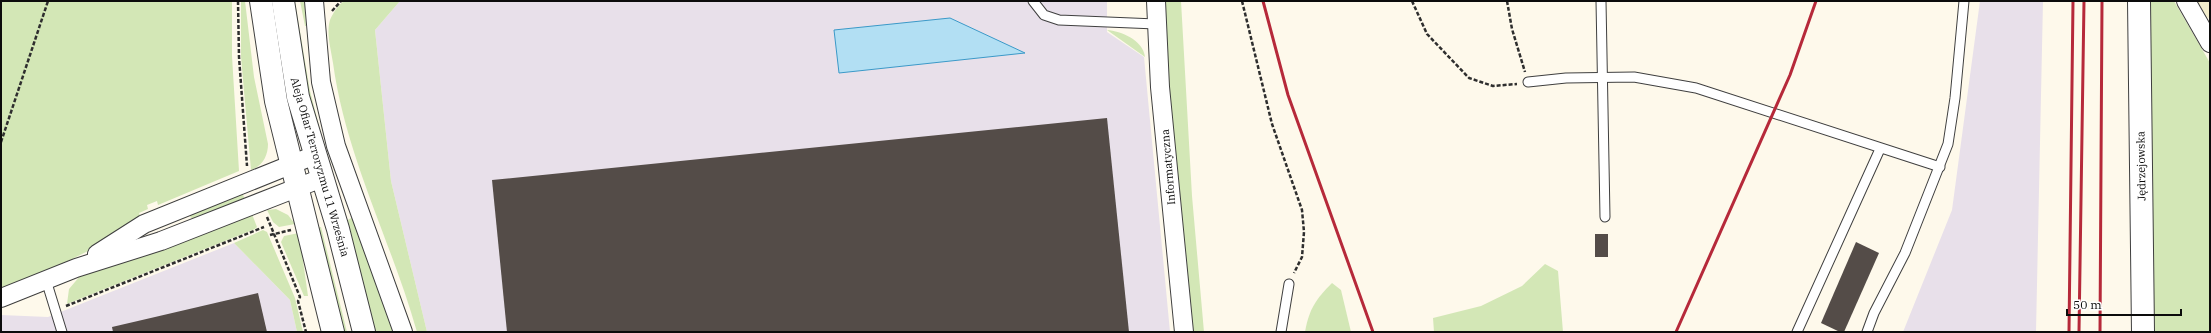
<svg xmlns="http://www.w3.org/2000/svg" width="2211" height="333" viewBox="0 0 2211 333" font-family="'IBM Plex Serif',serif">
  <style>
    .industrial { fill: #e8e0ea }
    .farmland { fill: #f3edcc }
    .green { fill: #d3e7b6 }
    .water { fill: #b2dff3; stroke: #3b99c8 }
    .building { fill: #544c48 }
    .lines { fill: none; stroke-linecap: round; stroke-linejoin: round }
    .service-casing { stroke: #3f3f3f; stroke-width: 11 }
    .minor-casing { stroke: #3f3f3f; stroke-width: 20 }
    .tertiary-casing { stroke: #3f3f3f; stroke-width: 24 }
    .path { stroke: #2e2e2e; stroke-width: 2.5; stroke-dasharray: 4 2; stroke-linecap: butt }
    .service { stroke: #fff; stroke-width: 9 }
    .minor { stroke: #fff; stroke-width: 18 }
    .tertiary { stroke: #fff; stroke-width: 22 }
    .rail { stroke: #b6293a; stroke-width: 3 }
    .labels { text-anchor: middle; dominant-baseline: central; stroke-width: 4; stroke-linejoin: round; paint-order: stroke }
    .street-label { font-size: 11px; fill: #0c0c0c; stroke: #fff }
  </style>
  <rect width="100%" height="100%" fill="#fef9eb"/>
  <g class="industrial">
    <path d="M400 1H1107V32L1144 57 1170 332H427L391 181 375 30Z"/>
    <path d="M1980 1H2043L2036 332H1903L1952 210Z"/>
    <path d="M234 243 290 300 297 332H1V315L48 317Z"/>
  </g>
  <path class="farmland" d="M2194 1H2210V19L2202 14Z"/>
  <g class="green">
    <path d="M1 1H232V56L239 171 158 205 157 201 147 205 148 209 139 213 141 217 94 248 56 267 1 288Z"/>
    <path d="M241 1H245L254 77 268 144C268 155 263 166 251 170L241 57Z"/>
    <path d="M300 1H305L306 26H305Z"/>
    <path d="M344 1H400L375 30 391 181 427 332H417C391 240 346 158 333 63 331 49 326 33 330 20 333 13 338 5 344 1Z"/>
    <path d="M1164 1H1181L1192 196 1204 332H1191L1167 66Z"/>
    <path d="M2149 1H2174L2210 63V332H2152Z"/>
    <path d="M295 2 310 91 323 141 309 103 293 3Z"/>
    <path d="M1107 30C1121 31 1143 40 1145 57Z"/>
    <path d="M242 193 245 199 194 219 190 217 191 215Z"/>
    <path d="M276 209 288 215 295 224 279 227 273 222 267 210Z"/>
    <path d="M252 214 257 227 255 229 67 304 69 289 80 276 147 255Z"/>
    <path d="M353 217 395 332H374L346 221Z"/>
    <path d="M321 227 347 332H342L316 228Z"/>
    <path d="M263 230 267 232 295 298 303 332H297L290 300 234 243Z"/>
    <path d="M299 233 308 296H304L281 242 284 236Z"/>
    <path d="M1545 264 1558 271 1563 332H1434L1433 318 1481 306 1522 286Z"/>
    <path d="M1332 283 1341 290 1351 332H1305C1309 309 1316 299 1332 283Z"/>
  </g>
  <path class="water" d="M950 18 1025 53 839 73 834 30Z"/>
  <g class="building">
    <path d="M1107 118 1129 332H507L492 180Z"/>
    <rect x="1595" y="234" width="13" height="23"/>
    <path d="M1856 242 1879 253 1844 332H1840L1821 323Z"/>
    <path d="M258 293 267 332H113L112 327Z"/>
  </g>
  <g class="lines">
    <g class="service-casing">
      <g id="service">
        <path d="M1033 1 1044 15 1059 20 1156 24"/>
        <path d="M1601 1 1605 217"/>
        <path d="M1528 82 1566 78 1634 77 1696 88 1940 167"/>
        <path d="M46 280 62 332"/>
        <path d="M1281 332 1289 284"/>
        <path d="M1797 332 1880 149"/>
        <path d="M1867 332 1874 313 1905 253 1948 144 1955 98 1964 1"/>
      </g>
    </g>
    <g class="minor-casing">
      <g id="minor">
        <path d="M314 1 321 82 336 146 403 332"/>
        <path d="M1156 1 1160 87 1184 332"/>
        <path d="M2186 1 2210 43"/>
        <path d="M97 254 144 224 315 155"/>
        <path d="M1 298 76 268 161 241 322 178"/>
      </g>
    </g>
    <g class="tertiary-casing">
      <g id="tertiary">
        <path d="M261 1 276 101 333 332"/>
        <path d="M283 1 298 97 338 229 364 332"/>
        <path d="M2139 1 2143 332"/>
      </g>
    </g>
    <g class="path">
      <path d="M238 1 239 57 247 166"/>
      <path d="M1242 1 1272 124 1302 210 1304 232 1302 257 1294 273"/>
      <path d="M1412 1 1427 34 1469 78 1493 86 1517 84"/>
      <path d="M1507 1 1512 29 1525 72"/>
      <path d="M332 11 341 1"/>
      <path d="M1 142 48 1"/>
      <path d="M267 217 300 297 298 301 306 332"/>
      <path d="M270 235 291 230"/>
      <path d="M66 306 264 227"/>
    </g>
    <use href="#service" class="service"/>
    <use href="#minor" class="minor"/>
    <use href="#tertiary" class="tertiary"/>
    <g class="rail">
      <path d="M1263 1 1288 95 1373 332"/>
      <path d="M1676 332 1790 75 1816 1"/>
      <path d="M2069 332 2073 1"/>
      <path d="M2079 332 2084 1"/>
      <path d="M2100 332 2102 1"/>
    </g>
  </g>
  <g class="labels">
    <g class="street-label">
      <text transform="translate(2141 166) rotate(-91)">Jędrzejowska</text>
      <text transform="translate(320 167) rotate(74)">Aleja Ofiar Terroryzmu 11 Września</text>
      <text transform="translate(1168 167) rotate(-95)">Informatyczna</text>
    </g>
  </g>
  <rect width="2211" height="333" fill="none" stroke="#0c0c0c" stroke-width="4"/>
  <path d="M2067 309v6h114v-6" fill="none" stroke="#0c0c0c" stroke-width="2"/>
  <text x="2073" y="309" font-size="12" fill="#0c0c0c" stroke="#ffffff" stroke-width="3" paint-order="stroke">50 m</text>
</svg>
